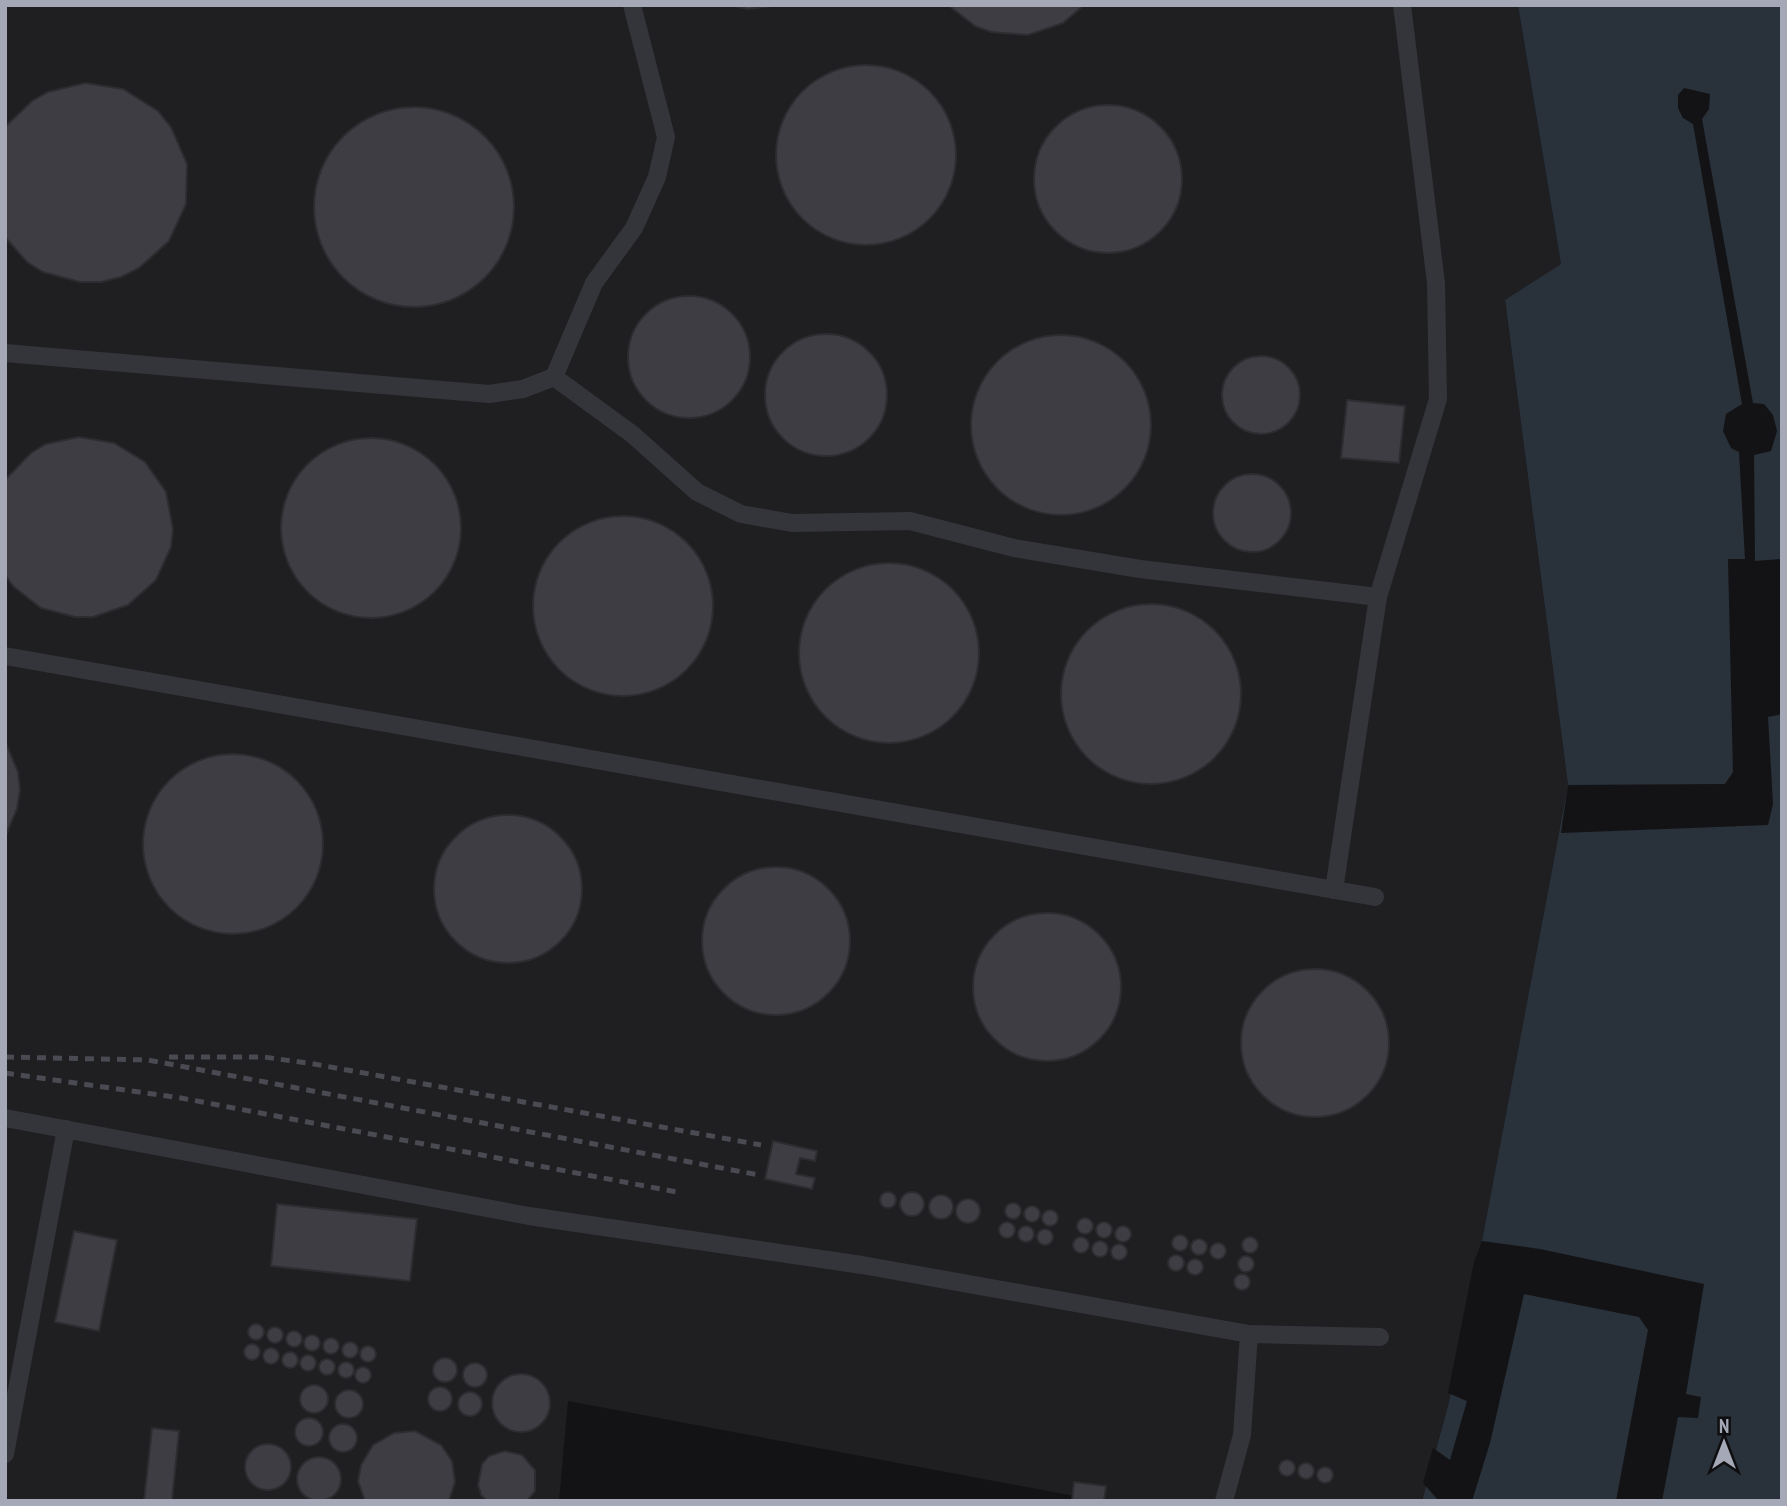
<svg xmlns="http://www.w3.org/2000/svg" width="1787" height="1506" viewBox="0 0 1787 1506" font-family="'PT Sans Narrow',sans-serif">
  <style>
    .built { fill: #1f1f22 }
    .water { fill: #29313a }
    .pier { fill: #131315 }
    .building { fill: #3d3d43; stroke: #2d2d31; stroke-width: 2 }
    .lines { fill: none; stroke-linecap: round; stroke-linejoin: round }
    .service { stroke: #34353a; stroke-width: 18 }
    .rail { stroke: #494a52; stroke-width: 5; stroke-dasharray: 9 7; stroke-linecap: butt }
  </style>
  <rect width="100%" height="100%" fill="#131315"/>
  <path class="built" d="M5 5H1518L1561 264 1505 301 1568 785 1482 1241 1449 1402 1422 1501H1101L568 1401 559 1501H5Z"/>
  <path class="water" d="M1518 5H1782V1501H1422L1449 1402 1482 1241 1568 785 1505 300 1561 264Z"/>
  <g class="pier">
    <path d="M1684 88 1710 94 1709 109 1702 119 1753 403 1764 404 1773 415 1777 431 1771 451 1754 455 1755 561 1781 559 1782 714 1768 717 1773 804 1768 825 1561 833 1568 785 1725 784 1733 772 1728 559H1745L1739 452 1731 448 1723 431 1726 414 1742 404 1693 124 1683 118 1678 108V95Z"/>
    <path d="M1482 1241 1540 1249 1704 1284 1686 1394 1701 1397 1698 1418 1678 1417 1662 1501H1616L1648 1330 1639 1317 1524 1294 1490 1443 1472 1501H1439L1423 1483 1433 1448 1450 1460 1467 1401 1448 1393 1474 1262Z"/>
  </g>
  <g class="building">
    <path d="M730 5H781L748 9Z"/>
    <path d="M948 5H1084L1063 23 1028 35 991 32 975 26Z"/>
    <circle cx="866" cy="155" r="90"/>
    <path d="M85 83 123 89 158 111 171 127 187 164 186 204 169 241 139 268 121 277 101 282H80L43 272 27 262 5 237V127L32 101 48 92Z"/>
    <circle cx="1108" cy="179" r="74"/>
    <circle cx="414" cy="207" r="100"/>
    <circle cx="689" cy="357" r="61"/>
    <circle cx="826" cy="395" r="61"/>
    <circle cx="1061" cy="425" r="90"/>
    <circle cx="1261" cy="395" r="39"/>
    <path d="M1347 400 1405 406 1399 463 1341 458Z"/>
    <path d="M79 437 114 443 145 462 166 492 173 529 171 547 156 580 128 605 93 617H75L41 608 14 587 5 575V480L31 453 46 444Z"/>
    <circle cx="371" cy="528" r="90"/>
    <circle cx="1252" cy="513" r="39"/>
    <circle cx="623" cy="606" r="90"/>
    <circle cx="889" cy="653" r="90"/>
    <circle cx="1151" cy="694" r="90"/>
    <path d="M5 741 18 772 20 790 17 809 5 837Z"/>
    <circle cx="233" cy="844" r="90"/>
    <circle cx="508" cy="889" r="74"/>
    <circle cx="776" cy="941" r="74"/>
    <circle cx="1047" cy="987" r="74"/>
    <circle cx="1315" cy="1043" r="74"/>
    <path d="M773 1141 817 1151 815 1161 800 1158 796 1174 815 1178 812 1189 765 1179Z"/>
    <circle cx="888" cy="1200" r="8"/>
    <circle cx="912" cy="1204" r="12"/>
    <circle cx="941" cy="1207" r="12"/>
    <circle cx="968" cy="1211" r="12"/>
    <circle cx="1013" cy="1211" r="8"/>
    <path d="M277 1204 417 1219 410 1281 271 1266Z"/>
    <circle cx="1032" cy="1214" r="8"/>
    <circle cx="1050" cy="1218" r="8"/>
    <circle cx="1085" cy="1226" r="8"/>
    <circle cx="1007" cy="1230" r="8"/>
    <circle cx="1104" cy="1230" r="8"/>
    <circle cx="1026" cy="1234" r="8"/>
    <circle cx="1123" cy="1234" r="8"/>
    <circle cx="1045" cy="1237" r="8"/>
    <path d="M74 1231 117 1240 99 1331 55 1322Z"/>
    <circle cx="1180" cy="1243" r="8"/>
    <circle cx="1081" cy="1245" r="8"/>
    <circle cx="1250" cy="1245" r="8"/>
    <circle cx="1199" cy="1247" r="8"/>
    <circle cx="1100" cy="1249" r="8"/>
    <circle cx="1218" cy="1251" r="8"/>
    <circle cx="1119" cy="1252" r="8"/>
    <circle cx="1176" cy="1263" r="8"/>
    <circle cx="1246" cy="1264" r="8"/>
    <circle cx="1195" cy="1267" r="8"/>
    <circle cx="1242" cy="1282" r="8"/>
    <circle cx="256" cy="1332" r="8"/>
    <circle cx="275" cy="1335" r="8"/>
    <circle cx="294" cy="1339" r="8"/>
    <circle cx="312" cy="1343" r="8"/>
    <circle cx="331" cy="1346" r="8"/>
    <circle cx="350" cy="1350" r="8"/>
    <circle cx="252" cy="1352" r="8"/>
    <circle cx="368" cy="1354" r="8"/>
    <circle cx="271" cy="1356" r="8"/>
    <circle cx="290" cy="1360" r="8"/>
    <circle cx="308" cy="1363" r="8"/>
    <circle cx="445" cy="1370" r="12"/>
    <circle cx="327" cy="1367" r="8"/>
    <circle cx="346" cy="1370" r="8"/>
    <circle cx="475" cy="1375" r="12"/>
    <circle cx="363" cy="1375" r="8"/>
    <circle cx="521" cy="1403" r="29"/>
    <circle cx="314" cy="1399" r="14"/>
    <circle cx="440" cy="1399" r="12"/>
    <circle cx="349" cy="1404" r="14"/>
    <circle cx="470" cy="1404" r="12"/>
    <circle cx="309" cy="1432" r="14"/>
    <circle cx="343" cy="1438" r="14"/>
    <path d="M152 1428 179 1431 172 1501H144Z"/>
    <path d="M415 1431 441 1445 452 1461 455 1482 449 1501H365L358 1481 361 1465 373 1445 394 1433Z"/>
    <circle cx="268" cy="1467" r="23"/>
    <path d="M505 1451 522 1455 535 1470V1491L527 1501H487L481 1495 478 1485 482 1464 489 1456Z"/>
    <circle cx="319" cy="1479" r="22"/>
    <circle cx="1287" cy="1468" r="8"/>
    <circle cx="1306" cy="1471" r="8"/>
    <circle cx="1325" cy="1475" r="8"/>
    <path d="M1074 1482 1106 1486 1104 1501H1072Z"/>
  </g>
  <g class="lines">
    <g class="service">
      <path d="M5 353 489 394 523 389 554 377 594 283 634 228 657 177 666 137 632 5"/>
      <path d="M554 377 632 434 697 492 741 514 792 523 910 521 1014 548 1140 569 1378 597"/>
      <path d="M5 656 1375 897"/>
      <path d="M1334 890 1378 597 1438 399 1436 283 1402 5"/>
      <path d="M5 1118 529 1216 862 1265 1249 1334 1380 1337"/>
      <path d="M5 1454 66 1129"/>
      <path d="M1224 1501 1242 1435 1249 1334"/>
    </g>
    <g class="rail">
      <path d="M5 1057 148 1060 759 1175"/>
      <path d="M169 1057H264L314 1064 761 1145"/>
      <path d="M5 1073 181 1098 682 1193"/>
    </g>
  </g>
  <rect width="1787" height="1506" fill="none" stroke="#a4a8b7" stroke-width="14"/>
  <g transform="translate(1724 1443)" stroke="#0e0e10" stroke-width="5" paint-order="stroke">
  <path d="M0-5L12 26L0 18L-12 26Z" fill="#a4a8b7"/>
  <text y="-10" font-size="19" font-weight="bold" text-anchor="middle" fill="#a4a8b7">N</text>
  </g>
</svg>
